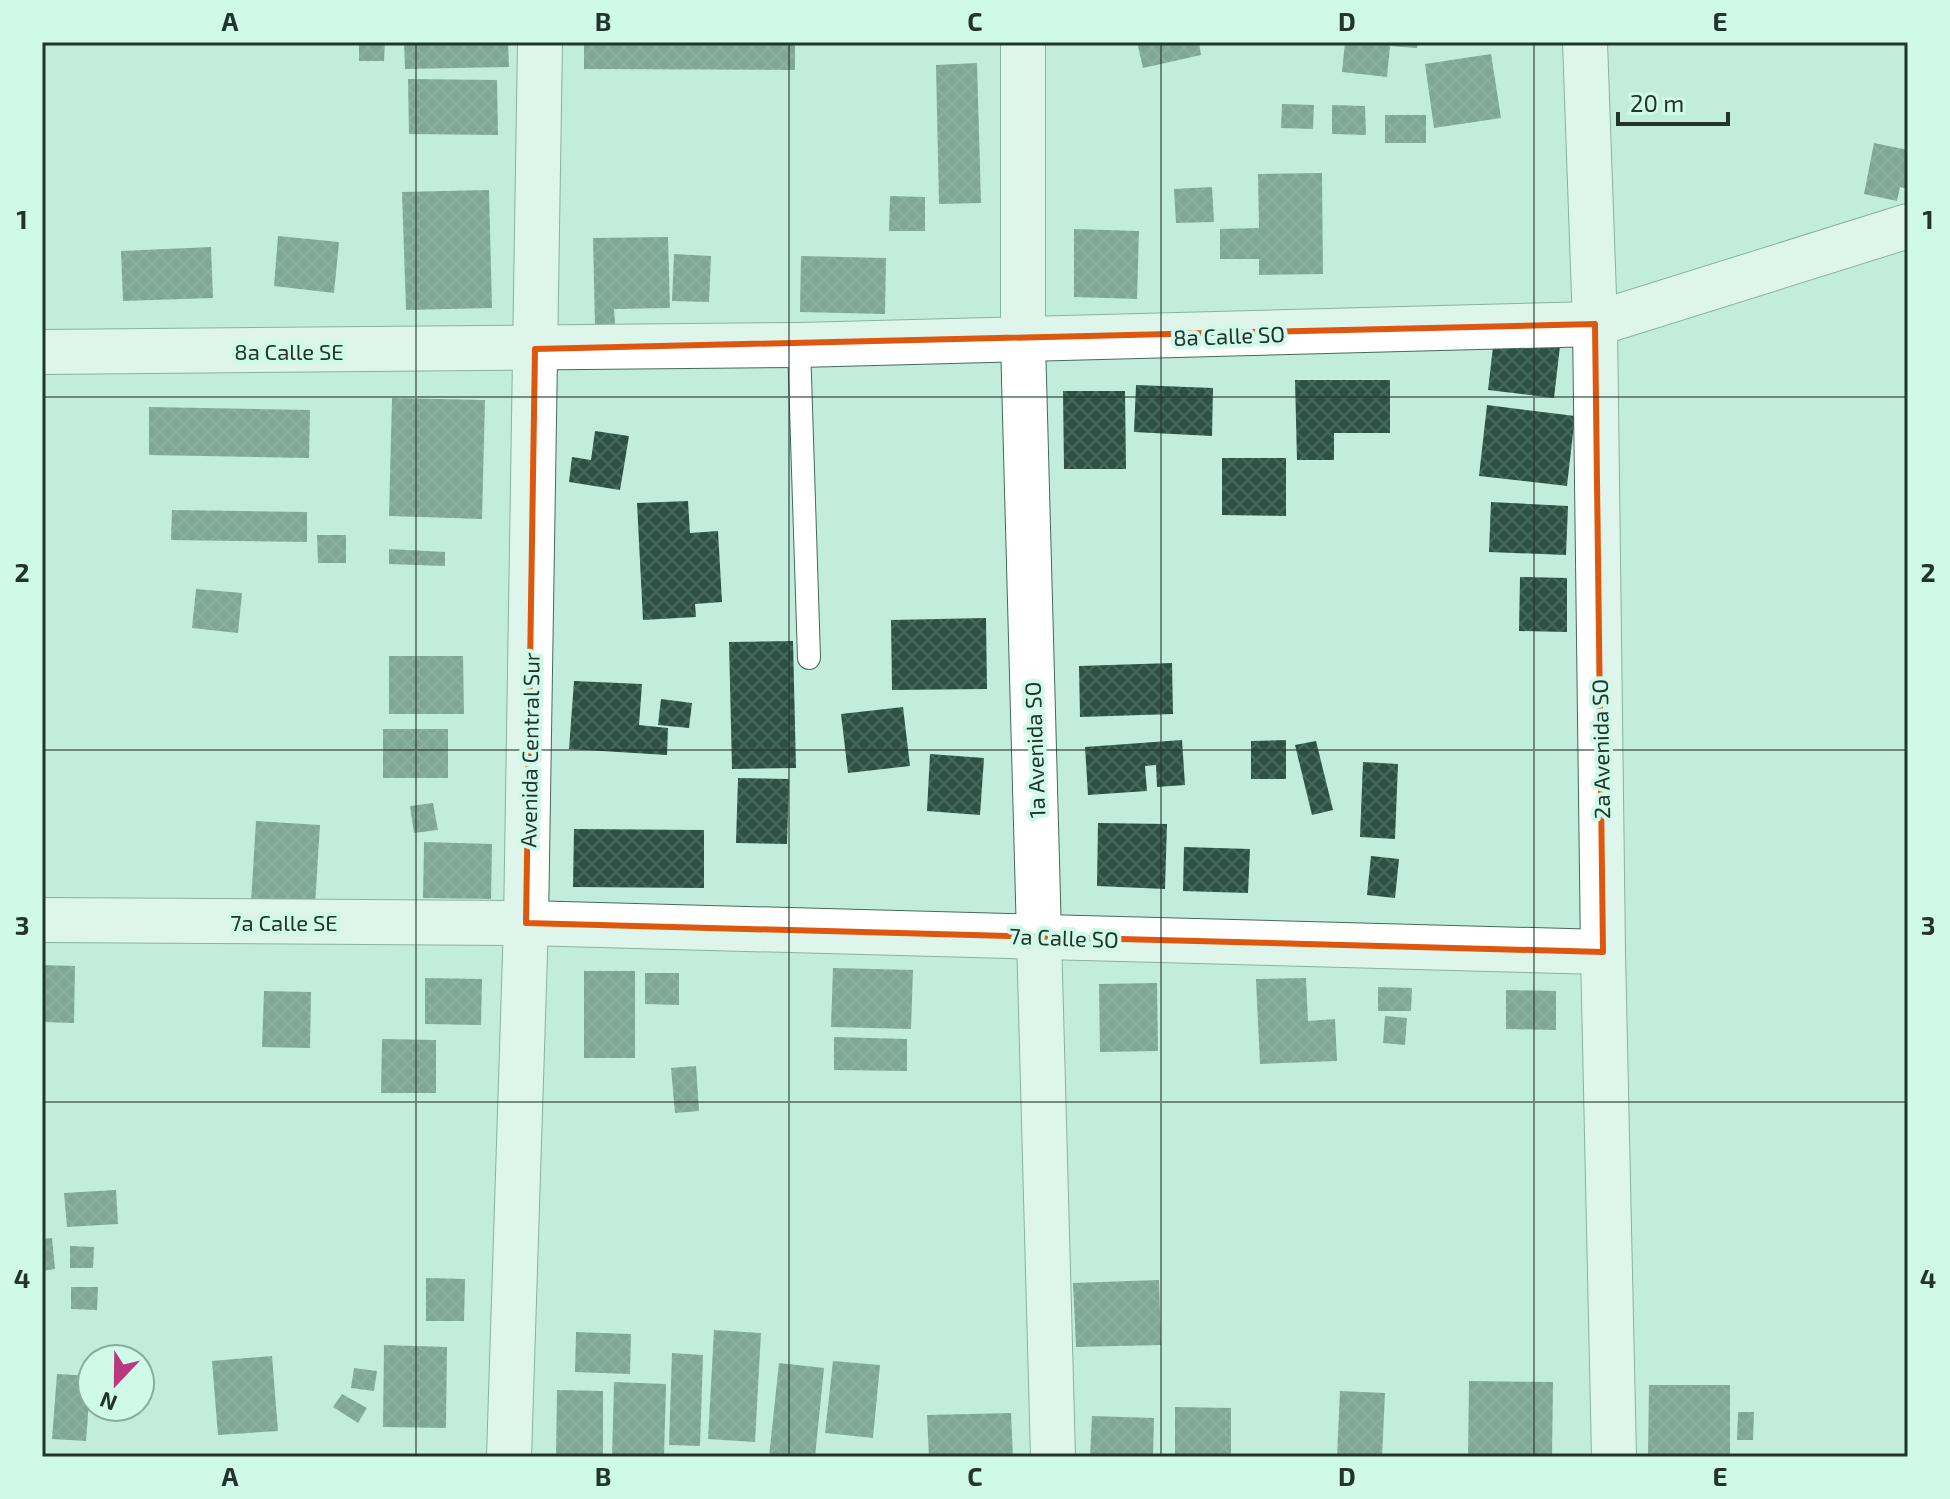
<svg xmlns="http://www.w3.org/2000/svg" width="1950" height="1499" viewBox="0 0 1950 1499" font-family="'Exo 2',sans-serif">
  <style>
    .building { fill: url(#building-cross-hatch) }
    .lines { fill: none; stroke-linecap: round; stroke-linejoin: round }
    .lane-casing { stroke: #446a5d; stroke-width: 24 }
    .street-casing { stroke: #446a5d; stroke-width: 46 }
    .lane { stroke: #fff; stroke-width: 22 }
    .street { stroke: #fff; stroke-width: 44 }
    .marked { fill: none; stroke: #de570e; stroke-width: 6; stroke-linejoin: round }
    .grid { fill: none; stroke: #23342e; stroke-width: 2; stroke-opacity: 0.55 }
    .labels { text-anchor: middle; dominant-baseline: central; stroke-width: 8; stroke-linejoin: round; paint-order: stroke }
    .street-label { font-size: 22px; fill: #23342e; stroke: #cffaea }
    .neatline { fill: none; stroke: #23342e; stroke-width: 3 }
    .grid-label { font-size: 26px; text-anchor: middle; font-weight: bold; fill: #23342e }
  </style>
  <defs>
    <pattern id="building-cross-hatch" width="8" height="8" patternUnits="userSpaceOnUse" patternTransform="scale(2)"><rect width="8" height="8" fill="#2c5246"/><path d="M0 0l8 8M0 8l8-8" fill="none" stroke="#49685e"/></pattern>
  </defs>
  <rect width="100%" height="100%" fill="#c2eddd"/>
  <g class="building">
    <path d="M359 42H385L384 61H359Z"/>
    <path d="M404 42H508L509 67 405 69Z"/>
    <path d="M584 42H795V70L584 69Z"/>
    <path d="M1137 42H1199L1201 55 1143 68Z"/>
    <path d="M1345 42H1418L1417 48 1390 46 1387 77 1342 72Z"/>
    <path d="M1491 54 1501 118 1434 128 1425 64Z"/>
    <path d="M977 63 981 203 939 204 936 65Z"/>
    <path d="M408 79 497 80 498 135 409 134Z"/>
    <path d="M1282 104 1314 105 1313 129 1281 128Z"/>
    <path d="M1332 105 1365 106 1366 135 1332 134Z"/>
    <rect x="1385" y="115" width="41" height="28"/>
    <path d="M1874 143 1908 150V189L1900 187 1897 201 1864 194Z"/>
    <path d="M1322 173 1323 274 1259 275V259H1220V229L1259 228 1258 174Z"/>
    <path d="M1212 187 1214 222 1176 223 1174 189Z"/>
    <path d="M489 190 492 308 406 310 402 192Z"/>
    <path d="M890 196 925 197V231H889Z"/>
    <path d="M1074 229 1139 231 1137 299 1074 297Z"/>
    <path d="M278 236 339 242 334 293 274 286Z"/>
    <path d="M668 237 670 308 614 309 615 324 595 325 593 238Z"/>
    <path d="M211 247 213 298 123 301 121 251Z"/>
    <path d="M674 254 711 256 709 302 672 301Z"/>
    <path d="M801 256 886 258 885 314 800 312Z"/>
    <path d="M1494 338 1560 346 1554 398 1488 390Z"/>
    <path d="M1295 380H1390V433H1334V460H1297Z"/>
    <path d="M1136 385 1213 388 1212 436 1134 432Z"/>
    <path d="M1063 391H1125L1126 469H1064Z"/>
    <path d="M392 398 485 400 482 519 389 516Z"/>
    <path d="M1487 405 1575 416 1567 486 1479 476Z"/>
    <path d="M149 407 310 410 309 458 149 455Z"/>
    <path d="M595 431 629 436 620 490 569 482 572 457 591 460Z"/>
    <path d="M1222 458H1286V516L1222 515Z"/>
    <path d="M688 501 690 533 718 531 722 602 695 604 696 617 643 620 637 503Z"/>
    <path d="M1491 502 1568 506 1566 555 1489 552Z"/>
    <path d="M172 510 307 512V542L171 540Z"/>
    <path d="M317 535H346V563H318Z"/>
    <path d="M389 549 445 552V566L389 564Z"/>
    <path d="M1520 577 1567 578V632L1519 631Z"/>
    <path d="M196 589 242 593 238 633 192 628Z"/>
    <path d="M986 618 987 689 892 690 891 620Z"/>
    <path d="M793 641 796 768 732 769 729 642Z"/>
    <path d="M389 656H463L464 714H389Z"/>
    <path d="M1172 663 1173 714 1080 717 1079 666Z"/>
    <path d="M574 681 642 684 639 725 668 728 667 755 569 749Z"/>
    <path d="M661 699 692 703 689 728 658 725Z"/>
    <path d="M903 707 910 766 848 773 841 714Z"/>
    <rect x="383" y="729" width="65" height="49"/>
    <path d="M1182 740 1185 785 1157 787 1156 765 1145 766 1147 791 1088 795 1085 747Z"/>
    <path d="M1286 740V779H1251V741Z"/>
    <path d="M1316 741 1333 810 1312 815 1295 745Z"/>
    <path d="M930 754 984 758 980 815 927 811Z"/>
    <path d="M1363 762 1398 764 1395 839 1360 837Z"/>
    <path d="M738 778 789 779 787 844 736 843Z"/>
    <path d="M433 803 438 830 414 833 410 806Z"/>
    <path d="M256 821 320 825 315 906 251 902Z"/>
    <path d="M1098 823 1167 824 1165 889 1097 886Z"/>
    <path d="M574 829 704 830V888L573 887Z"/>
    <path d="M424 842 492 844 491 899 423 898Z"/>
    <path d="M1184 847 1250 849 1248 893 1183 891Z"/>
    <path d="M1371 856 1399 859 1395 898 1367 895Z"/>
    <path d="M42 965 75 966 74 1023 42 1022Z"/>
    <path d="M833 968 913 970 911 1029 831 1027Z"/>
    <rect x="584" y="971" width="51" height="87"/>
    <path d="M645 973H679V1005L645 1004Z"/>
    <path d="M425 978 482 979 481 1025 425 1024Z"/>
    <path d="M1306 978 1308 1021 1335 1019 1337 1061 1260 1064 1256 979Z"/>
    <path d="M1157 983 1158 1051 1100 1052 1099 984Z"/>
    <path d="M1378 987 1412 988 1411 1011H1378Z"/>
    <path d="M1506 990 1556 991V1030L1506 1029Z"/>
    <path d="M264 991 311 992 310 1048 262 1047Z"/>
    <path d="M1385 1016 1407 1018 1405 1045 1383 1043Z"/>
    <path d="M834 1037 907 1039V1071L834 1070Z"/>
    <path d="M382 1039 436 1040V1093H381Z"/>
    <path d="M696 1066 699 1111 675 1113 671 1068Z"/>
    <path d="M116 1190 118 1224 67 1227 64 1193Z"/>
    <path d="M52 1238 55 1269 42 1271V1239Z"/>
    <path d="M70 1246 94 1247 93 1268H70Z"/>
    <path d="M426 1278 465 1279 464 1321H426Z"/>
    <path d="M1159 1280 1161 1345 1076 1347 1073 1283Z"/>
    <path d="M71 1287H98L97 1310 71 1309Z"/>
    <path d="M714 1330 761 1333 755 1442 708 1439Z"/>
    <path d="M576 1332 631 1334 630 1374 575 1372Z"/>
    <path d="M384 1345 447 1347 446 1428 383 1427Z"/>
    <path d="M672 1353 703 1355 700 1446 669 1445Z"/>
    <path d="M272 1356 278 1431 218 1435 212 1361Z"/>
    <path d="M833 1361 880 1365 873 1438 825 1433Z"/>
    <path d="M779 1363 824 1368 815 1457H769Z"/>
    <path d="M354 1368 377 1371 374 1391 351 1388Z"/>
    <path d="M57 1374 91 1376 86 1441 52 1439Z"/>
    <path d="M1469 1381 1553 1382 1552 1457H1468Z"/>
    <path d="M614 1382 666 1384 664 1457H612Z"/>
    <path d="M1649 1385H1730V1457H1648Z"/>
    <path d="M557 1390 603 1391V1457H556Z"/>
    <path d="M1340 1391 1385 1393 1382 1457H1337Z"/>
    <path d="M342 1394 367 1408 358 1423 333 1407Z"/>
    <path d="M1175 1407 1231 1408V1457H1175Z"/>
    <path d="M1738 1412H1754L1753 1440H1737Z"/>
    <path d="M1011 1413 1013 1457H929L927 1415Z"/>
    <path d="M1092 1416 1154 1418 1153 1457H1090Z"/>
  </g>
  <g class="lines">
    <g class="lane-casing">
      <path id="lane" d="M799 345 809 658"/>
    </g>
    <g class="street-casing">
      <g id="street">
        <path d="M1023 42V341L1053 1457"/>
        <path d="M1585 42 1595 324 1603 952 1614 1457"/>
        <path d="M42 352 799 345 1595 324 1908 226"/>
        <path d="M42 920 526 923 1603 952"/>
        <path d="M509 1457 526 923 540 42"/>
      </g>
    </g>
    <use href="#lane" class="lane"/>
    <use href="#street" class="street"/>
  </g>
  <path d="M0 0H1950V1499H0ZM1595 324 1603 952 526 923 535 349Z" fill="#c2eddd" fill-opacity=".55" fill-rule="evenodd"/>
  <path class="marked" d="M1595 324 1603 952 526 923 535 349Z"/>
  <path class="grid" d="M416 42V1457M789 42V1457M1161 42V1457M1534 42V1457M42 397H1908M42 750H1908M42 1102H1908"/>
  <g class="labels">
    <g class="street-label">
      <text transform="translate(1229 335) rotate(-2)">8a Calle SO</text>
      <text x="289" y="351">8a Calle SE</text>
      <text transform="translate(1600 749) rotate(-91)">2a Avenida SO</text>
      <text transform="translate(529 750) rotate(-89)">Avenida Central Sur</text>
      <text transform="translate(1034 750) rotate(-92)">1a Avenida SO</text>
      <text x="284" y="922">7a Calle SE</text>
      <text transform="translate(1064 937) rotate(2)">7a Calle SO</text>
    </g>
  </g>
  <rect width="1950" height="1499" fill="none" stroke="#cffaea" stroke-width="88"/>
  <g transform="translate(116 1383) rotate(202)"><circle r="38" fill="#cffaea" stroke="#8aab9f" stroke-width="2"/>
  <path d="M0-6L14 30L0 20L-14 30Z" fill="#ba3880"/>
  <text y="-12" font-size="22" font-weight="bold" text-anchor="middle" fill="#23342e">N</text>
  </g>
  <path d="M1618 112v12h110v-12" fill="none" stroke="#23342e" stroke-width="4"/>
  <text x="1630" y="112" font-size="24" fill="#23342e" stroke="#cffaea" stroke-width="6" paint-order="stroke">20 m</text>
  <rect x="44" y="44" width="1862" height="1411" class="neatline"/>
  <g class="grid-label">
    <text x="230" y="31">A</text>
    <text x="603" y="31">B</text>
    <text x="975" y="31">C</text>
    <text x="1347" y="31">D</text>
    <text x="1720" y="31">E</text>
    <text x="22" y="229">1</text>
    <text x="1928" y="229">1</text>
    <text x="22" y="582">2</text>
    <text x="1928" y="582">2</text>
    <text x="22" y="935">3</text>
    <text x="1928" y="935">3</text>
    <text x="22" y="1288">4</text>
    <text x="1928" y="1288">4</text>
    <text x="230" y="1486">A</text>
    <text x="603" y="1486">B</text>
    <text x="975" y="1486">C</text>
    <text x="1347" y="1486">D</text>
    <text x="1720" y="1486">E</text>
  </g>
</svg>
